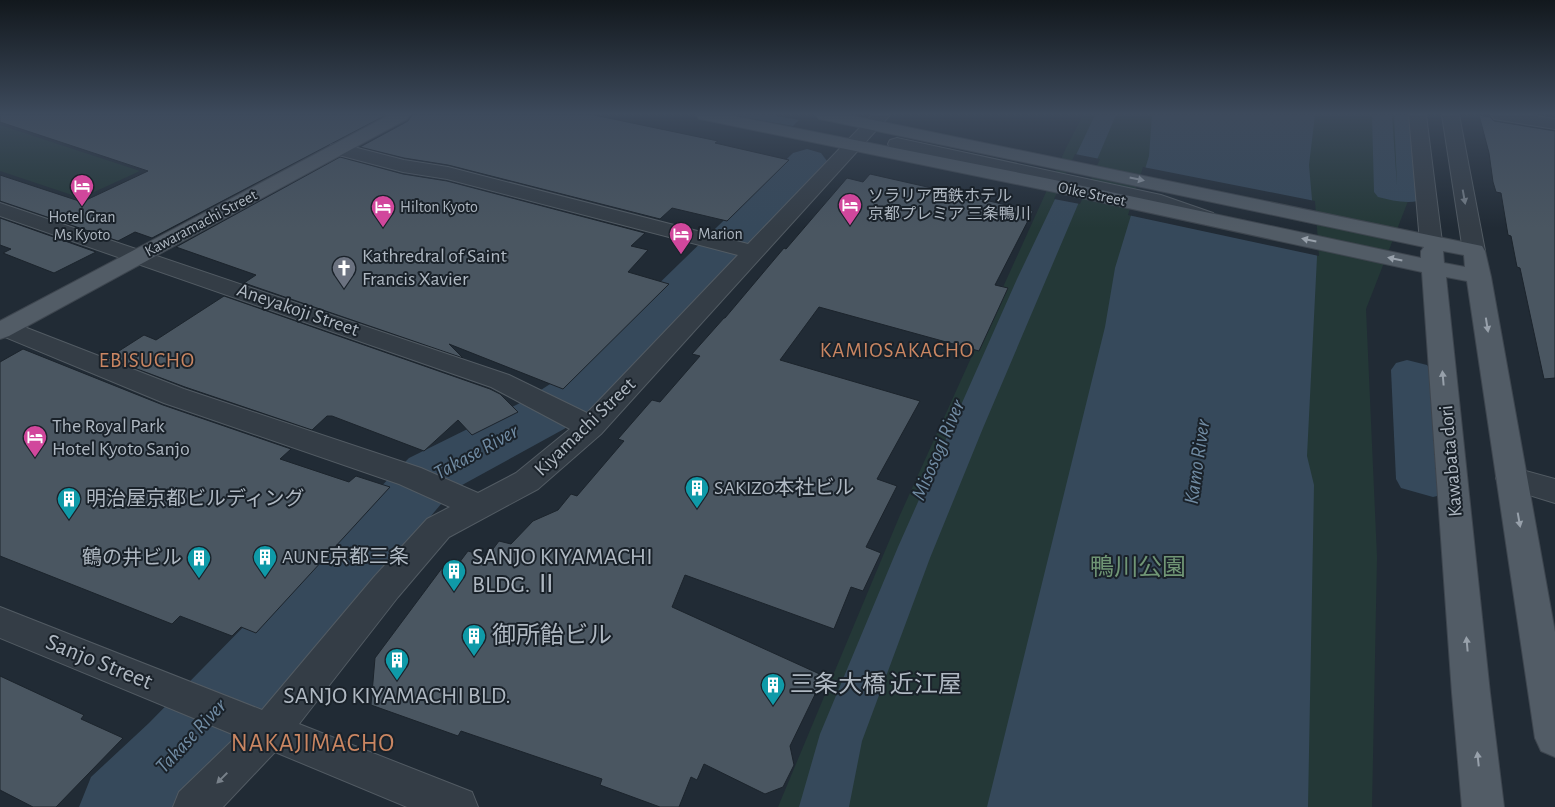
<svg xmlns="http://www.w3.org/2000/svg" width="1555" height="807" viewBox="0 0 1555 807" font-family="'Alegreya Sans','Noto Sans JP',sans-serif">
  <style>
    .green { fill: #243837 }
    .water { fill: #36495b }
    .pier { fill: #212b35 }
    .lines { fill: none; stroke-linecap: round; stroke-linejoin: round }
    .canal { fill: #36495b; fill-rule: evenodd }
    .river { fill: #36495b; fill-rule: evenodd }
    .building { fill: #4a5661; stroke: #1c242c }
    .minor-casing { stroke: #525b63; stroke-width: 2 }
    .major-casing { stroke: #3e464f; stroke-width: 2 }
    .minor { fill: #343d46; fill-rule: evenodd }
    .major { fill: #525c66; fill-rule: evenodd }
    .oneway { fill: #98a1ab }
    .oneway2 { fill: #78818a }
    .labels { text-anchor: middle; dominant-baseline: central; stroke-width: 4; stroke-linejoin: round; paint-order: stroke }
    .far-street-label { font-size: 16px; fill: #afb8c2; stroke: #1a222a }
    .far-poi-label { font-size: 16px; fill: #afb8c2; stroke: #1a222a; text-anchor: start }
    .poi-label { font-size: 20px; fill: #afb8c2; stroke: #1a222a; text-anchor: start }
    .street-label { font-size: 20px; fill: #afb8c2; stroke: #1a222a }
    .neighbourhood-label { font-size: 21px; letter-spacing: 1px; fill: #ca8662; stroke: #1a222a }
    .water-label { font-size: 21px; font-style: italic; fill: #718ca4; stroke: #1a222a }
    .near-poi-label { font-size: 24px; fill: #afb8c2; stroke: #1a222a; text-anchor: start }
    .near-park-label { font-size: 24px; fill: #709675; stroke: #1a222a }
    .near-street-label { font-size: 24px; fill: #afb8c2; stroke: #1a222a }
    .near-neighbourhood-label { font-size: 25px; letter-spacing: 1px; fill: #ca8662; stroke: #1a222a }
  </style>
  <rect width="100%" height="100%" fill="#212b35"/>
  <g class="green">
    <path d="M1083 115H1404L1410 196 1366 309 1377 557 1372 807H778L900 515 1066 148Z"/>
    <path d="M0 125 140 171 81 198 0 171Z"/>
  </g>
  <g class="water">
    <path d="M732 115H771L799 120 793 126Z"/>
    <path d="M1095 115H1116L983 428 930 558 862 741 849 807H799L820 734 898 547 1017 279Z"/>
    <path d="M1152 115H1315L1309 165 1317 257 1307 456 1314 485 1308 807H987L1105 327 1115 268 1149 156Z"/>
  </g>
  <g class="pier">
    <path d="M1075 154 1100 159 1080 204 1054 199Z"/>
    <path d="M1143 167 1315 201 1319 256 1128 215Z"/>
  </g>
  <g class="lines">
    <g class="canal">
      <path d="M1372 115H1392L1397 186 1394 115H1414L1422 196 1418 201C1405 204 1391 200 1378 197L1374 192Z"/>
      <path d="M1407 360 1427 365 1432 372 1446 429 1451 484 1446 494 1433 497 1401 488 1396 479 1391 370 1396 363Z"/>
    </g>
    <path class="river" d="M807 149 821 153 827 161 821 169 605 399 564 429 453 490 207 779 180 807H79L91 777 149 723 409 458 524 401 567 373 793 153Z"/>
  </g>
  <g class="building">
    <path d="M0 115H386L152 238 135 232 118 241 0 201V175L82 202 148 171 0 122Z"/>
    <path d="M412 115H594L718 141 715 143 789 160 727 221 672 208 660 219 448 165 404 158 360 147 408 121Z"/>
    <path d="M1479 115 1490 117 1494 121 1555 131V378L1544 379 1520 268 1517 267 1511 236 1508 235 1501 193 1496 192 1493 182 1489 153Z"/>
    <path d="M340 157 403 174 447 181 645 233 631 246 648 250 628 272 669 284 563 389 449 344 463 358 244 283 256 275 176 247Z"/>
    <path d="M870 174 1033 211 995 285 1008 288 979 351 819 307 780 360 920 401 877 479 897 486 866 547 881 553 863 591 851 587 834 629 685 575 672 607 824 676 790 746 794 765 783 787 765 794 704 764 697 780 691 777 679 807H660L600 785 602 779 461 731 458 736 371 705 375 658 442 568 453 571 468 551 487 557 499 541 511 544 533 521 558 510 571 494 577 496 624 441 618 439 652 400 660 402 700 356 692 354 724 318H725L784 248 786 249 847 178 863 182Z"/>
    <path d="M0 218 96 252 54 273 3 253 11 249 0 245Z"/>
    <path d="M224 296 490 389 500 394 518 412 472 435 458 420 424 451 332 416H327L312 430 185 387 108 358 144 335 156 340Z"/>
    <path d="M23 349 163 405 291 449 280 459 349 482 356 476 390 487 256 633 241 627 232 636 180 616 172 624 0 556V362Z"/>
    <path d="M0 676 84 715 81 719 123 738 56 807H33L0 790Z"/>
  </g>
  <g class="lines">
    <g class="minor-casing">
      <g id="minor">
        <path d="M872 115H890L601 434 538 489 449 537 398 597 299 724 472 792 478 807H407L275 752 223 807H173L179 792 237 736 0 638V607L262 710 374 577 427 519 450 507 399 484 164 403 0 335V322L5 320 14 323 184 389 421 468 478 493 516 473 570 429 491 387 0 216V203L509 375 587 413 738 255 447 179 403 172 331 153 329 149 331 145 338 143 404 160 448 167 748 244Z"/>
        <path d="M1409 115H1426L1442 242 1439 247 1431 249 1423 247 1420 242Z"/>
        <path d="M1442 115H1459L1485 251 1482 256 1474 258 1466 256 1463 251Z"/>
        <path d="M1491 115H1530L1555 119V129L1500 120 1494 119Z"/>
        <path d="M897 138 1161 195 1213 213 1217 217 1213 221 1206 223 1155 206 890 148 888 144 890 140Z"/>
        <path d="M1511 467 1555 479V503L1500 486 1496 478 1500 470Z"/>
      </g>
    </g>
    <g class="major-casing">
      <g id="major">
        <path d="M389 115H410L407 119 9 336 0 339V321Z"/>
        <path d="M696 115H729L1045 178 1421 258V251L1424 247 825 120 819 119 816 115H849L1482 246 1485 251 1491 277 1555 632V757L1541 751 1535 738 1467 281 1446 277 1490 693 1504 807H1462L1452 693 1422 272 1045 190 705 120 699 119ZM1443 251 1464 255 1465 267 1444 263Z"/>
      </g>
    </g>
    <use href="#minor" class="minor"/>
    <use href="#major" class="major"/>
  </g>
  <defs><path id="oneway-solid" d="M-6-.8H1V-3.2L6.5 0L1 3.2V.8H-6Z" transform="scale(1.25)"/></defs>
  <g class="oneway">
    <use href="#oneway-solid" transform="translate(1137 179) rotate(12)"/>
    <use href="#oneway-solid" transform="translate(1309 240) rotate(-168)"/>
    <use href="#oneway-solid" transform="translate(1395 259) rotate(-168)"/>
    <use href="#oneway-solid" transform="translate(1487 325) rotate(81)"/>
    <use href="#oneway-solid" transform="translate(1443 378) rotate(-95)"/>
    <use href="#oneway-solid" transform="translate(1519 520) rotate(80)"/>
    <use href="#oneway-solid" transform="translate(1467 644) rotate(-95)"/>
    <use href="#oneway-solid" transform="translate(1478 759) rotate(-96)"/>
  </g>
  <g class="oneway2">
    <use href="#oneway-solid" transform="translate(1464 197) rotate(80)"/>
    <use href="#oneway-solid" transform="translate(222 778) rotate(135)"/>
  </g>
  <linearGradient id="sky" x2="0" y2="1"><stop stop-color="#12181d"/><stop offset="0.5" stop-color="#3d4a5c"/><stop offset="1" stop-color="#3d4a5c" stop-opacity="0"/></linearGradient>
  <rect width="1555" height="228" fill="url(#sky)"/>
  <defs>
    <g id="hotel-pin" transform="scale(1.25)"><path d="M0 17L-7.5 6A9.5 9.5 0 1 1 7.5 6Z" fill="#d1479c" stroke="#1a222a"/><path d="M-6-4.5h1.5V1H6V5H4.5V3h-9V5H-6ZM-4 0a1.8 1.8 0 1 1 3.6 0ZM.5 0V-2.5h3Q6-2.5 6 0Z" fill="#fff"/></g>
    <g id="church-pin" transform="scale(1.25)"><path d="M0 17L-7.5 6A9.5 9.5 0 1 1 7.5 6Z" fill="#6b7280" stroke="#1a222a"/><path d="M-1.2-6h2.4v3.5h3.3v2.4h-3.3V6h-2.4V-.1h-3.3v-2.4h3.3Z" fill="#fff"/></g>
    <g id="building-pin" transform="scale(1.25)"><path d="M0 17L-7.5 6A9.5 9.5 0 1 1 7.5 6Z" fill="#0f9aa8" stroke="#1a222a"/><path d="M-4-6H4V6H1V3H-1V6H-4ZM-2.5-4.3h1.7v1.8h-1.7ZM.8-4.3h1.7v1.8H.8ZM-2.5-1h1.7V.8h-1.7ZM.8-1h1.7V.8H.8Z" fill="#fff"/></g>
  </defs>
  <g fill-rule="evenodd">
    <use href="#hotel-pin" x="82" y="186"/>
    <use href="#hotel-pin" x="850" y="205"/>
    <use href="#hotel-pin" x="383" y="207"/>
    <use href="#hotel-pin" x="681" y="234"/>
    <use href="#church-pin" x="344" y="268"/>
    <use href="#hotel-pin" x="35" y="437"/>
    <use href="#building-pin" x="697" y="488"/>
    <use href="#building-pin" x="69" y="499"/>
    <use href="#building-pin" x="265" y="557"/>
    <use href="#building-pin" x="199" y="558"/>
    <use href="#building-pin" x="454" y="571"/>
    <use href="#building-pin" x="474" y="636"/>
    <use href="#building-pin" x="397" y="660"/>
    <use href="#building-pin" x="773" y="685"/>
  </g>
  <g class="labels">
    <g class="far-street-label">
      <text transform="translate(1092 194) rotate(12)">Oike Street</text>
      <text transform="translate(201 223) rotate(-28)">Kawaramachi Street</text>
    </g>
    <g class="far-poi-label">
      <text x="868" y="196">ソラリア西鉄ホテル<tspan x="868" dy="18">京都プレミア 三条鴨川</tspan></text>
      <text x="400" y="207">Hilton Kyoto</text>
      <text x="82" y="217" text-anchor="middle">Hotel Gran<tspan x="82" dy="18">Ms Kyoto</tspan></text>
      <text x="698" y="234">Marion</text>
    </g>
    <g class="poi-label">
      <text x="362" y="256">Kathredral of Saint<tspan x="362" dy="23">Francis Xavier</tspan></text>
      <text x="52" y="426">The Royal Park<tspan x="52" dy="23">Hotel Kyoto Sanjo</tspan></text>
      <text x="714" y="488">SAKIZO本社ビル</text>
      <text x="86" y="499">明治屋京都ビルディング</text>
      <text x="282" y="557">AUNE京都三条</text>
      <text x="182" y="558" text-anchor="end">鶴の井ビル</text>
    </g>
    <g class="street-label">
      <text transform="translate(298 310) rotate(19)">Aneyakoji Street</text>
      <text transform="translate(585 427) rotate(-44)">Kiyamachi Street</text>
      <text transform="translate(1451 461) rotate(-95)">Kawabata dori</text>
    </g>
    <g class="neighbourhood-label">
      <text x="897" y="350">KAMIOSAKACHO</text>
      <text x="147" y="360">EBISUCHO</text>
    </g>
    <g class="water-label">
      <text transform="translate(938 450) rotate(-67)">Misosogi River</text>
      <text transform="translate(476 452) rotate(-29)">Takase River</text>
      <text transform="translate(1197 462) rotate(-82)">Kamo River</text>
      <text transform="translate(191 736) rotate(-47)">Takase River</text>
    </g>
    <g class="near-poi-label">
      <text x="472" y="557">SANJO KIYAMACHI<tspan x="472" dy="28">BLDG. Ⅱ</tspan></text>
      <text x="492" y="636">御所飴ビル</text>
      <text x="790" y="685">三条大橋 近江屋</text>
      <text x="397" y="696" text-anchor="middle">SANJO KIYAMACHI BLD.</text>
    </g>
    <g class="near-park-label">
      <text x="1138" y="568">鴨川公園</text>
    </g>
    <g class="near-street-label">
      <text transform="translate(99 662) rotate(22)">Sanjo Street</text>
    </g>
    <g class="near-neighbourhood-label">
      <text x="313" y="743">NAKAJIMACHO</text>
    </g>
  </g>
</svg>
